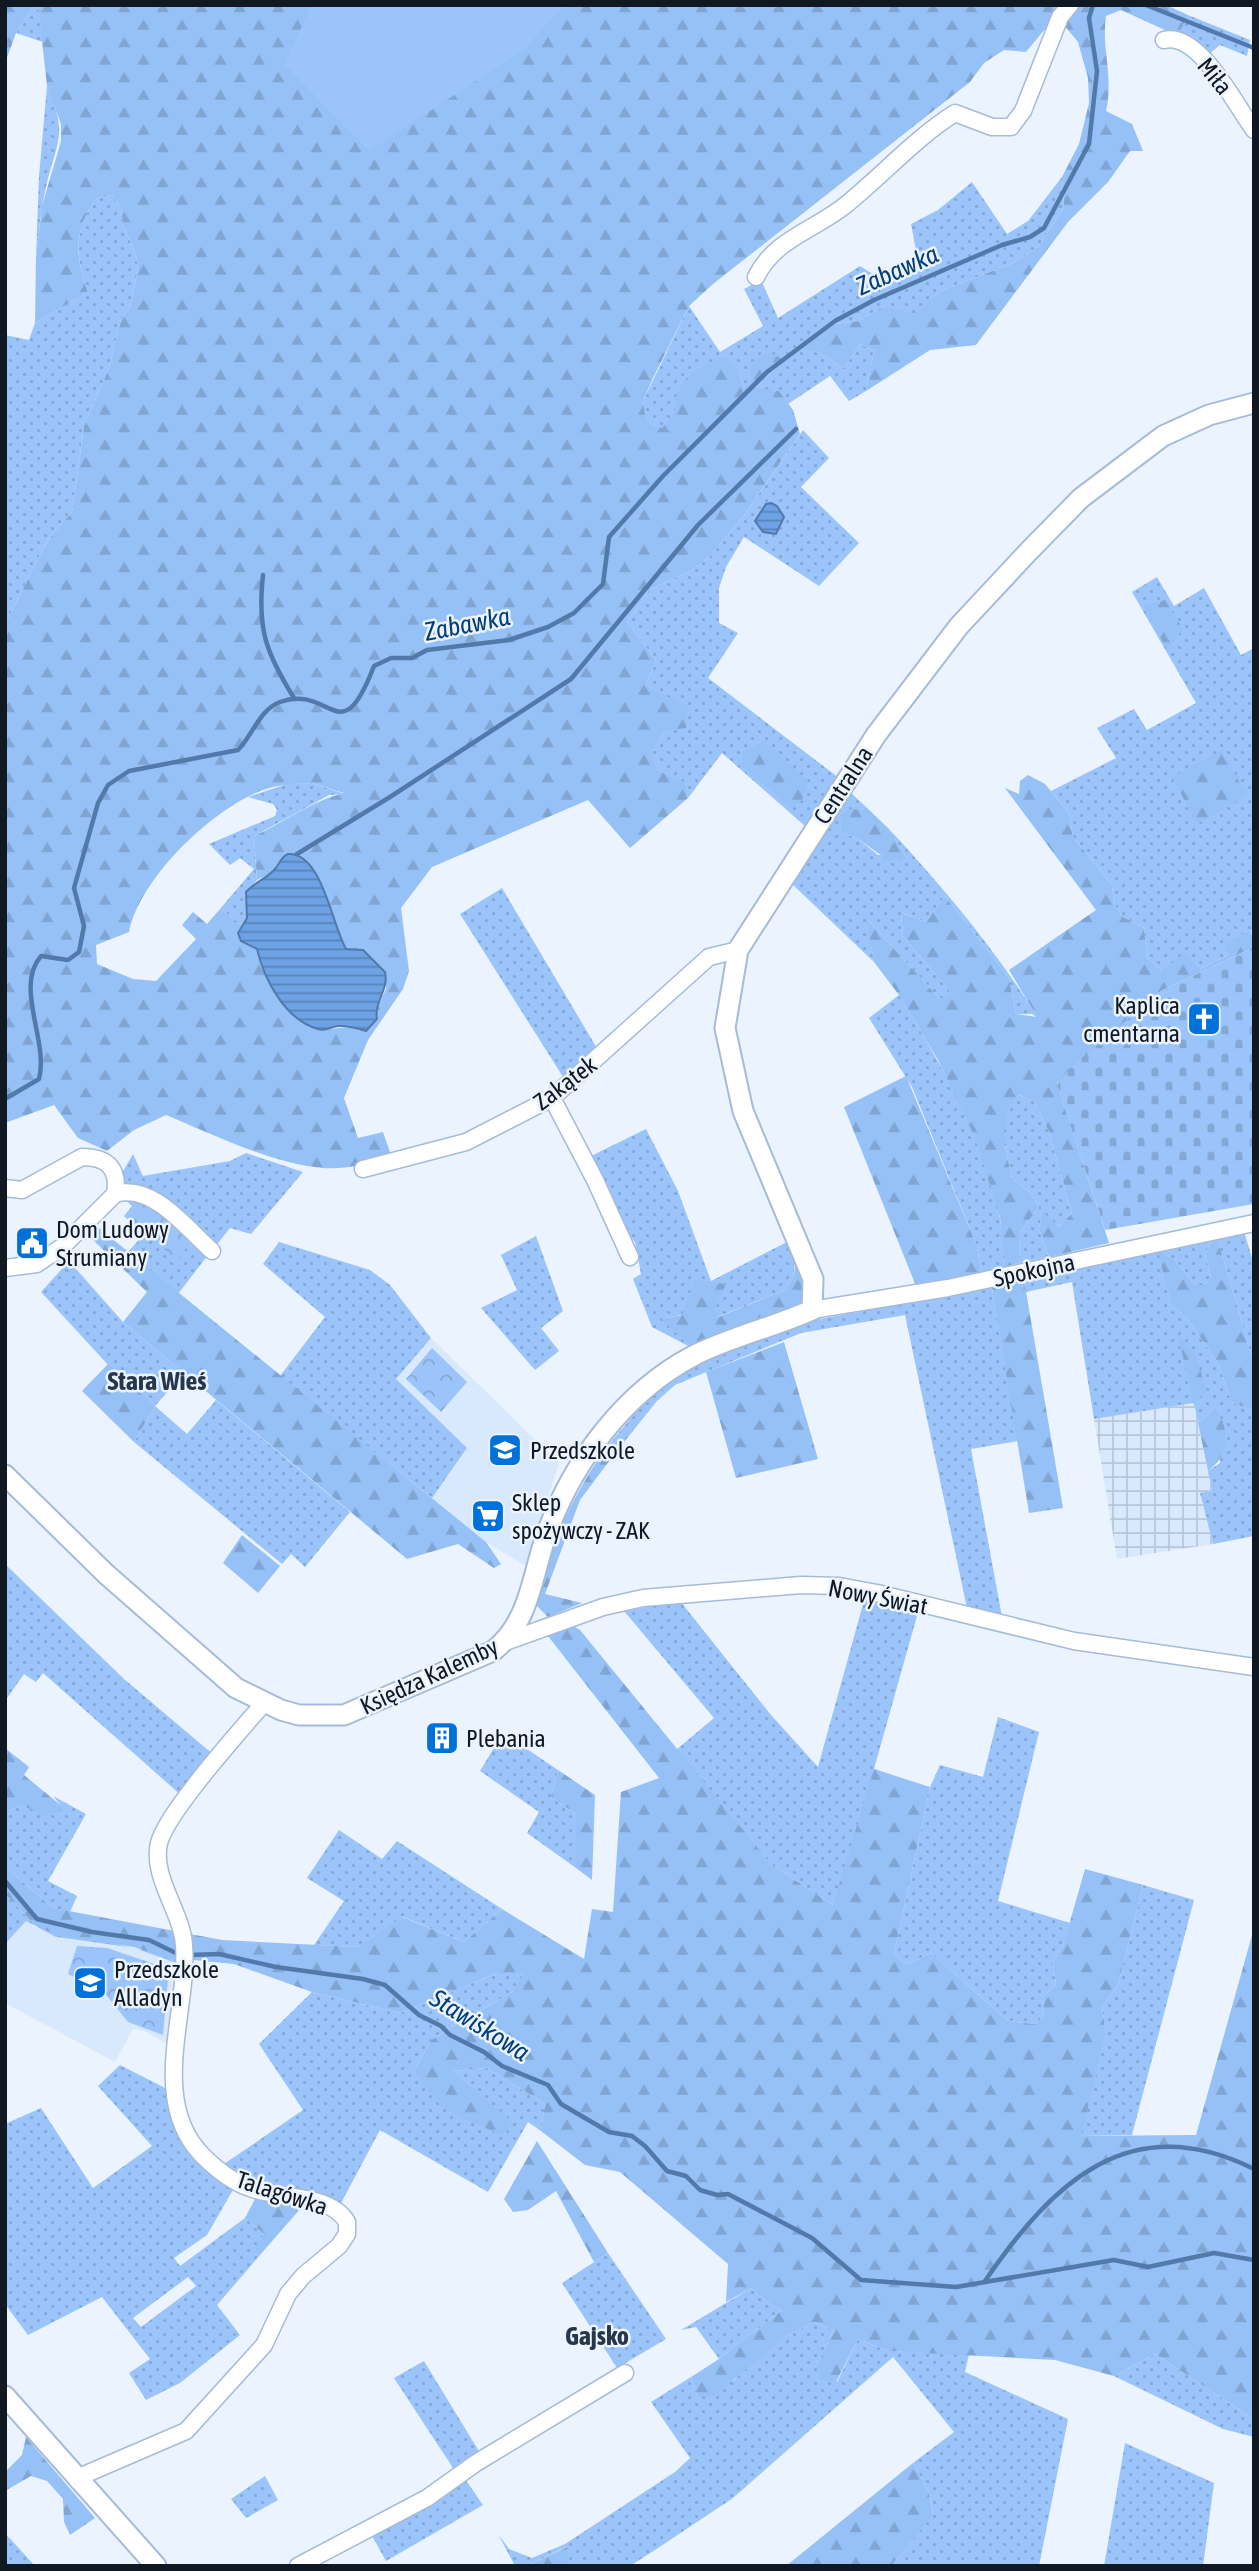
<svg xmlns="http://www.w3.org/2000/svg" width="1259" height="2571" viewBox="0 0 1259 2571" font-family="'Asap Condensed',sans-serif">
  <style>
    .built { fill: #d8e8fd }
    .industrial { fill: url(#industrial-grid) }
    .grass { fill: url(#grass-dots); fill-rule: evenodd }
    .forest { fill: url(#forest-firs); fill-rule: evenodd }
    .cemetery { fill: url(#cemetery-stones) }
    .park { fill: url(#park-crowns) }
    .pitch { fill: #9ac4fa }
    .water { fill: url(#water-rules); stroke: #5179aa; stroke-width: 2 }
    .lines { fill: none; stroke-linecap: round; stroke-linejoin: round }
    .stream { stroke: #5179aa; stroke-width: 4.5 }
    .minor-casing { stroke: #a6bbd7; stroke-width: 19 }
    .tertiary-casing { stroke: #a6bbd7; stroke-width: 23 }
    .minor { stroke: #fff; stroke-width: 16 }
    .tertiary { stroke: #fff; stroke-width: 19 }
    .labels { text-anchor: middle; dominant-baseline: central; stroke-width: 5; stroke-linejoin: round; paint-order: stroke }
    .street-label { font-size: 24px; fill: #101821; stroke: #eaf3fe }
    .poi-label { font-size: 24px; fill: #101821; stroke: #eaf3fe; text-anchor: start }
    .water-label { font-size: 26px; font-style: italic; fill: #043d78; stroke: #eaf3fe }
    .neighbourhood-label { font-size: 26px; font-weight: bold; fill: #26374d; stroke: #eaf3fe }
  </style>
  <defs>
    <pattern id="industrial-grid" width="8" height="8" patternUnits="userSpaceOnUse" patternTransform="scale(1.75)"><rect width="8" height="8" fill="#d8e8fd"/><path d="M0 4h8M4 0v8" fill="none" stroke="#b8c6d9"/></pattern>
    <pattern id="grass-dots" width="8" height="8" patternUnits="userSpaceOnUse" patternTransform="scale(1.75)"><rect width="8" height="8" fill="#9ac4fa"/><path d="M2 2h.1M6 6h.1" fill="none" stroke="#84a8d6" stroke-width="1.8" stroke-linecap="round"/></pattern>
    <pattern id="forest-firs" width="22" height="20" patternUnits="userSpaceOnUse" patternTransform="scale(1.75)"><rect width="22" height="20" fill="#96c1f7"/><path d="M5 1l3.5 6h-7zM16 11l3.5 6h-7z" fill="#80a5d3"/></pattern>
    <pattern id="cemetery-stones" width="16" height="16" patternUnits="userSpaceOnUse" patternTransform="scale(1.75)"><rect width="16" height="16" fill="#9ac4fa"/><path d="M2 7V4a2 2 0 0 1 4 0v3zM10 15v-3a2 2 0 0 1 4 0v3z" fill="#84a8d6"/></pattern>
    <pattern id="park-crowns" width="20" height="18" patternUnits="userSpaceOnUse" patternTransform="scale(1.75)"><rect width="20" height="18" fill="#9ac4fa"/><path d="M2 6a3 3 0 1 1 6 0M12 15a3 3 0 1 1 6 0" fill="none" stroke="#84a8d6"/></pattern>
    <pattern id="water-rules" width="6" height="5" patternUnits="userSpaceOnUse" patternTransform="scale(1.75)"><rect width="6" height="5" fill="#6da2e4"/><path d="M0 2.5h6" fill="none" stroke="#5883b8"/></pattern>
  </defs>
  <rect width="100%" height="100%" fill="#eaf3fe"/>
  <g class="built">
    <path d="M431 1338 559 1463 526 1566 486 1542 432 1498 467 1448 395 1379Z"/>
    <path d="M26 1921 36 1928 71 1940 134 1948 176 1963 169 2045 144 2031 133 2029 115 2062 5 2003V1944Z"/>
  </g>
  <path class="industrial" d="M1194 1403 1212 1491 1200 1494 1213 1544 1117 1559 1094 1419Z"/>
  <g class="grass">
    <path d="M34 5H38L43 42 16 33Z"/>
    <path d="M1188 15 1250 40 1247 56 1220 45 1205 57 1178 36Z"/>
    <path d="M47 86C70 138 55 142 45 192 40 213 39 235 36 257L39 176Z"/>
    <path d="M1062 177 1064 208 1038 247 1013 263 941 291 914 315 884 306 859 321 835 324 799 349 820 353 844 368 860 344 874 351 866 391 849 401 830 376 788 404 779 391 755 389 784 360 744 388 739 371 680 388 677 413 662 428 645 422 643 401 689 306 720 352 763 326 744 289 761 280 778 318 860 266 876 276 917 255 911 224 938 210 972 182 1007 234 1028 221Z"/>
    <path d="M112 195 121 208 123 225 136 254 138 270 130 307 121 320 109 368 84 426 72 513C38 543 28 586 5 623V335L29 340 35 323 88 292C75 257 73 229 97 198Z"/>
    <path d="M803 430 829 458 801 487 859 543 819 586 744 537 726 567 719 588V623L738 633 708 678 839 778 805 826 722 753 688 798 683 782 658 770 649 753 664 731 645 686 656 660 627 622 649 590 692 570 710 556 742 518Z"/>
    <path d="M1157 577 1174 606 1204 588 1241 655 1254 648V934L1251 930 1225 943 1228 955 1200 969 1162 971 1147 958 1144 928 1123 917 1114 904 1112 885 1073 837 1069 813 1051 791 1116 758 1097 728 1134 709 1147 730 1196 703 1132 592Z"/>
    <path d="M312 783 345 794 329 795 254 836 257 880 246 892 247 918 242 925 220 909 254 869 240 858 230 865 209 844 275 816 277 810 273 804 248 797 287 784Z"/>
    <path d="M850 792 865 806 843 833 857 838 878 855 906 857 889 829C944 888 995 949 1038 1018L1032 1014H1016L1009 978 945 896 926 922 901 913 903 936 952 994 940 999 867 919 874 962 791 883Z"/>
    <path d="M502 888 598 1050 565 1080 460 914Z"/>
    <path d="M899 995C939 1061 987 1142 1000 1219 1003 1234 1004 1251 1005 1267L981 1272 977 1246 912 1087 869 1018Z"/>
    <path d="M1019 1095 1035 1102 1049 1132 1072 1213 1059 1227 1042 1212 1039 1229 1049 1257 1019 1263 1020 1232 1039 1207 1028 1191 1012 1179 1005 1145V1112Z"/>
    <path d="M646 1129 678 1191 711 1281 791 1240 800 1264H795L793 1278 785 1290 717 1317 716 1307 662 1319 692 1348 652 1327 633 1279 641 1274 635 1242 623 1228 589 1157Z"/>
    <path d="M246 1153 303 1172 251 1234 230 1228 215 1247C192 1227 155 1181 125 1187L122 1173 133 1154 143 1176 230 1161Z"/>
    <path d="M122 1197 144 1198 208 1255 178 1294 128 1252 144 1234 124 1216 132 1206Z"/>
    <path d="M1244 1232 1254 1264V1365L1217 1237Z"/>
    <path d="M536 1236 563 1311 541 1328 559 1351 535 1370 481 1308 517 1290 501 1255Z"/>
    <path d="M1213 1238 1205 1254 1211 1276 1206 1285H1195L1175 1260 1159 1252 1171 1305 1186 1317 1218 1363 1232 1402 1254 1412V1536L1213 1544 1200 1493 1212 1491 1208 1471 1220 1463 1215 1409 1198 1423 1194 1403 1094 1419 1072 1282 1026 1292 1024 1280Z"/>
    <path d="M279 1242 370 1270 390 1285 431 1338 396 1379 467 1448 432 1498 280 1376 325 1317 263 1264Z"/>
    <path d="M69 1261 123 1322 184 1373 155 1406 187 1434 216 1400 350 1512 305 1567 291 1554 282 1564 134 1442 155 1406 122 1380 41 1292Z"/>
    <path d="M992 1288 1018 1441 971 1449 1002 1617 967 1608 905 1315 801 1333 675 1385 657 1401 616 1452 604 1450 660 1384 708 1358 808 1321Z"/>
    <path d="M5 1564 124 1679 215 1756 182 1796 43 1673 36 1682 24 1674 5 1701Z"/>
    <path d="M865 1597 919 1609 874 1769 906 1780 833 1905 772 1865 676 1750 714 1718 624 1611 680 1601 771 1715 818 1767Z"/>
    <path d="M998 1717 1039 1732 998 1901 1070 1923 1063 1946 1053 1962 1056 1985 1044 1996 1043 2018 1034 2024 1008 2021 931 1953 907 1965 894 1954 930 1787 940 1765 983 1777Z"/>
    <path d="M503 1733 558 1770 551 1797 576 1814V1868L527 1833 539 1812 480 1771Z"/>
    <path d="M53 1796 86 1814 48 1881 77 1896 70 1912 53 1908 5 1867V1812L22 1805 63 1808Z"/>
    <path d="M339 1830 382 1859 397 1841 502 1909 464 1942 403 1917 357 1947 314 1945 344 1901 307 1878Z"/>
    <path d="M1143 1885 1194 1900 1132 2135 1080 2136 1106 2034 1102 2007 1118 1985Z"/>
    <path d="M5 1894 36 1926 177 1958 176 1963 134 1948 56 1937 26 1921 5 1944Z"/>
    <path d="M497 1973H525L512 1992 431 2040 414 2071 503 2136 512 2122 451 2071 487 2068 545 2104 541 2131 528 2122 488 2192 380 2130 340 2205 240 2179 224 2164 303 2110 259 2044 312 1992 400 2013Z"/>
    <path d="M120 2065 169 2090 171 2104 234 2188 207 2235 174 2258 180 2266 245 2218 264 2234 256 2248 260 2255 217 2305 240 2335 180 2383 146 2400 129 2373 150 2359 102 2297 28 2335 5 2304V2124L41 2108 93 2188 152 2146 98 2086ZM188 2277 196 2286 141 2327 133 2318Z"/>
    <path d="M608 2253 666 2339 617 2368 562 2283Z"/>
    <path d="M751 2288 771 2305 782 2310 719 2359 696 2327 681 2330Z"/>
    <path d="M814 2322 834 2330 817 2365 837 2382 858 2339 889 2351 969 2354 965 2372 1068 2419 1039 2566H891L933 2514 929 2493 913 2463 954 2432 893 2357 733 2498 655 2550 630 2566H567L570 2564 566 2547 526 2566H515L498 2534 509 2549 532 2558 565 2544 675 2472 690 2458 651 2402 691 2377 698 2397 734 2380 756 2358 788 2335Z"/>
    <path d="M1155 2354 1254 2419V2437L1223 2429 1114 2376Z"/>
    <path d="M424 2361 480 2453 455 2471 394 2378Z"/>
    <path d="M1125 2443 1214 2483 1203 2566H1104Z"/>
    <path d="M265 2476 278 2500 246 2518 231 2499Z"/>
    <path d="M465 2479 483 2505 386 2561 371 2534Z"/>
    <path d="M5 2533 35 2566H5Z"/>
  </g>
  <g class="forest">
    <path d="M5 5H34L16 33 5 63Z"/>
    <path d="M38 5H1065L1026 52 1004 50 984 63 970 82 713 284 689 306 654 376 643 401 646 422 662 428C684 406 670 406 680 388 688 372 709 361 726 358L739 371 744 388 751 381V362L769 352 784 360 756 388 779 391 793 410 800 434 742 518 710 556 692 570 649 590 627 622 656 660 645 686 688 706 686 728 664 731 650 753 658 770 684 782 688 798 630 848 588 800 432 867 401 908 409 971 403 989 368 1040 344 1098 358 1138 383 1132 392 1158C370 1163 346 1170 323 1168 270 1163 215 1135 166 1115L134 1130 107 1151 78 1138 54 1105 5 1123V623C28 586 38 543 72 513L84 426 109 368 121 320 130 307 138 270 136 254 123 225 121 208 112 195 97 198C73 229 75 257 88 292L35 323 36 257 42 206 61 141V124L47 86ZM312 783 344 793C311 801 285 822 254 836L257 880C262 877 269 875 272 872 278 867 278 858 285 855 317 842 335 930 346 949L363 950 385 972 386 989 376 1011 350 1027 319 1030 303 1022 278 997 261 966 257 949 238 933 242 925 220 909 207 924 193 912 182 925 196 939 156 981 133 979 97 964 96 945 129 932C140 878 212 809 263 790 279 784 295 784 312 783Z"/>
    <path d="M1075 5H1166L1188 15 1178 36 1121 10 1106 16C1101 48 1114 76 1106 111L1132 124 1143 151H1130L1108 182 1068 222 976 345 930 350 866 391 874 351 860 344 844 368 820 353 798 349 835 324 859 321 884 306 914 314 941 291 1013 263 1038 247 1064 208 1062 177 1079 144 1089 103 1088 78 1078 42 1063 24Z"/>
    <path d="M1165 600 1183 629 1167 650 1143 606Z"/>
    <path d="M764 741 808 781 802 800 791 808 741 765 743 752Z"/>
    <path d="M1222 750 1247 796 1197 824 1172 777Z"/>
    <path d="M1028 775 1045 784 1069 813 1073 837 1112 885 1114 904 1123 917 1144 928 1147 958 1162 971 1184 953 1200 969 1228 955 1224 943 1251 930 1254 947 1161 991 1057 1084 1109 1243 1049 1257 1039 1229 1042 1211 1059 1227 1072 1213 1049 1132 1035 1102 1019 1095 1006 1112 1005 1145 1012 1179 1028 1191 1039 1207 1020 1232 1019 1263 1005 1267 1000 1217 975 1138 938 1060 899 995 874 962 866 918 940 999 951 993 903 936 901 913 926 922 945 896 1009 978 1016 1014 1037 1017 1009 970 1096 910 1005 788 1019 794 1020 781Z"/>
    <path d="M865 806 889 829 906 857 889 861 857 838 843 833 840 815 850 809 862 810Z"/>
    <path d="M906 1076 977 1246 981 1272 916 1286 844 1107Z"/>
    <path d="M99 1228 486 1542 501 1564 494 1568 458 1544 407 1559 123 1322 147 1292 91 1238Z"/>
    <path d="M1217 1237 1254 1365V1412L1232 1402 1218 1363 1186 1317 1171 1305 1158 1251 1175 1260 1195 1285H1206L1211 1276 1205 1254 1213 1238Z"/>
    <path d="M796 1264H800L805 1293 801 1308 692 1348 661 1319 682 1315 695 1280 726 1284 716 1307 718 1317 785 1290 793 1278Z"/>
    <path d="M1024 1280 1063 1508 1029 1513 992 1288Z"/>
    <path d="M1178 1336 1194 1351 1207 1391 1194 1403Z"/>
    <path d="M784 1342 818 1459 736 1478 706 1372Z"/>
    <path d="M108 1364 155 1406 134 1442 82 1391Z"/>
    <path d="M1215 1409C1231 1429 1229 1456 1208 1471L1198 1423Z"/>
    <path d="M604 1450 616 1452 580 1500 545 1594 582 1603 548 1617 536 1605C547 1547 572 1499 604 1450Z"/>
    <path d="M242 1535 280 1566 258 1593 223 1563Z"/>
    <path d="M573 1626 580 1630 772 1865 833 1905 874 1769 930 1787 894 1954 907 1965 931 1953 1008 2021 1034 2024 1043 2018 1044 1996 1056 1985 1053 1962 1063 1946 1085 1869 1143 1885 1118 1985 1102 2007 1106 2034 1081 2136 1196 2135 1254 1928V2419L1155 2354 1114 2376 1055 2360 889 2351 858 2339 836 2382 819 2380 817 2365 834 2330 814 2322 788 2335 715 2395 698 2397 691 2377 719 2359 782 2310 771 2305 751 2288 726 2302 728 2264 620 2172 585 2165 541 2131 545 2104 487 2068 452 2071 513 2122 503 2136 442 2108 414 2071 431 2040 512 1992 524 1973H497L400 2013 312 1992 234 1964 163 1957 134 1947 59 1936 36 1926 5 1894V1867L53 1908 222 1940 357 1947 402 1917 464 1942 502 1909 584 1959 592 1909 613 1912 621 1792 659 1778 548 1636Z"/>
    <path d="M5 1748 29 1767 24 1775 64 1808 47 1817 22 1805 5 1812Z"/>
    <path d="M558 1770 595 1795 592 1880 576 1868V1814L551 1797Z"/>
    <path d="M537 2141 608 2253 594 2262 556 2191 528 2210 513 2212 504 2199Z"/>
    <path d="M256 2197 301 2208 260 2255 255 2248 264 2234 245 2218Z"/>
    <path d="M26 2437 95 2518 70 2535 64 2522 63 2499 47 2481 31 2476 5 2491V2472L22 2455Z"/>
    <path d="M913 2463 929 2493 933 2515 891 2566H786Z"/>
    <path d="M567 2547 570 2564 567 2566H526Z"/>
  </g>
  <path class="cemetery" d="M1254 947V1204L1105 1230 1057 1085 1069 1069 1161 991Z"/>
  <g class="park">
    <path d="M141 1199 191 1242 177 1260 125 1216Z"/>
    <path d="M432 1348 467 1382 441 1412 406 1379Z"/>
    <path d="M77 1946 107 1948 169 1969 163 2035 128 2022 103 1991 68 1974Z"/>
  </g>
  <path class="pitch" d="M312 5H565L523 50 369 151 284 64Z"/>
  <g class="water">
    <path d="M771 503 777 506 784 517 776 534 763 532 755 521 766 504Z"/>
    <path d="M288 854C322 852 332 925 346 949L363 950 385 972C389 990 374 1001 377 1019L366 1031C357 1028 348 1026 339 1026 331 1026 326 1032 318 1029 285 1020 264 979 257 949L241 941 238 933 247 918 246 892C254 883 265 879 273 871 280 865 279 858 288 854Z"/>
  </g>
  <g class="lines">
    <g class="stream">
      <path d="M1146 5 1254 48"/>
      <path d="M263 575C257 629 266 653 294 698"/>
      <path d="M297 854 390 797 571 679 698 525 796 429"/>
      <path d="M5 1099 39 1079C49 1041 14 987 41 956L68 960 79 952 84 926 74 888 98 803 108 785 129 771 238 750C253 735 259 710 280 702 331 683 340 755 374 666L391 658H412L427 650 509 640 548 627 574 613 603 584 609 537 663 476 767 372 835 321 874 300 1002 245 1030 237 1044 228 1089 144 1097 71 1089 18 1093 5"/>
      <path d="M5 1881 37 1919 92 1932 149 1940 180 1955"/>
      <path d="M189 1955 219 1954 276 1967 363 1979 385 1985 419 2015 441 2026 450 2035 484 2052 502 2066 548 2085 561 2104 609 2132 632 2136 645 2146 667 2171 686 2176 700 2190 717 2195 728 2194 812 2238 861 2280 956 2287 1114 2260 1148 2267 1214 2253 1254 2260"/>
      <path d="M985 2281C1052 2183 1130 2107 1254 2169"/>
    </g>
    <g class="minor-casing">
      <g id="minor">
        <path d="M1164 40C1199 31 1236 106 1254 130"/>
        <path d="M756 277C774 240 812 231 843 207 881 177 914 139 955 113L992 127H1011L1023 111 1060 17 1070 5"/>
        <path d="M552 1098 595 1180 630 1257"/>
        <path d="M363 1169 466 1142 552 1098 709 957 738 950"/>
        <path d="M5 1188 22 1190 82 1157C108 1157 119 1169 115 1194"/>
        <path d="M5 1268 37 1264 63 1246 115 1194C153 1183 186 1228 212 1251"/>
        <path d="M812 1310 948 1288 1254 1223"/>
        <path d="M505 1642 603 1607 643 1598 801 1585 839 1586 877 1593 1074 1641 1254 1667"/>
        <path d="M78 2481 86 2474 186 2431 264 2345 288 2294 303 2276 339 2246 347 2234V2222C330 2193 278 2199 250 2188 232 2182 215 2168 202 2155 148 2099 189 2011 184 1945 182 1912 151 1877 159 1843 167 1812 240 1731 264 1703"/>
        <path d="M298 2566 427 2498 476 2463 625 2373"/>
      </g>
    </g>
    <g class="tertiary-casing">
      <g id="tertiary">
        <path d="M5 1475 106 1574 236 1688 281 1710 299 1715H344L493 1651C530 1623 532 1574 547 1533 573 1461 625 1392 693 1356 730 1337 774 1327 812 1310L813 1279 743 1111 725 1028 738 950 876 735 959 626 1029 551 1081 498 1163 436 1209 415 1254 403"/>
        <path d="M5 2396 156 2566"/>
      </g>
    </g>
    <use href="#minor" class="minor"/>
    <use href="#tertiary" class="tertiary"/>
  </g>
  <defs>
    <g id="church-square" transform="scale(1.75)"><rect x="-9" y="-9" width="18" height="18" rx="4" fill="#0071d9" stroke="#eaf3fe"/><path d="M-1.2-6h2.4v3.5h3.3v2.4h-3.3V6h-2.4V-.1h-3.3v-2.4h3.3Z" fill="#fff"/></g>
    <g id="civic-square" transform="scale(1.75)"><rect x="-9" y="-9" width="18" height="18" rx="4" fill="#0071d9" stroke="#eaf3fe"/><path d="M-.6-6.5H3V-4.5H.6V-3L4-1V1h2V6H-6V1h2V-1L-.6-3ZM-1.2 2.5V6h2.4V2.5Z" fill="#fff"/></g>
    <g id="school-square" transform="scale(1.75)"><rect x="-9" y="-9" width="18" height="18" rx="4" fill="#0071d9" stroke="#eaf3fe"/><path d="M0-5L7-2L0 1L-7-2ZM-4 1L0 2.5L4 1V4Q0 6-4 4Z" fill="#fff"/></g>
    <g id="supermarket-square" transform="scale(1.75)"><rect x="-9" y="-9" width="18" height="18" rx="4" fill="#0071d9" stroke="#eaf3fe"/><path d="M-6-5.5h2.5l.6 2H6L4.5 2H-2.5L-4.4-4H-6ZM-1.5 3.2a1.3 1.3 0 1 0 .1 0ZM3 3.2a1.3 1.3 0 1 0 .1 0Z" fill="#fff"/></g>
    <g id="building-square" transform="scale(1.75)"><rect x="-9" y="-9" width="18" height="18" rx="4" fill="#0071d9" stroke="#eaf3fe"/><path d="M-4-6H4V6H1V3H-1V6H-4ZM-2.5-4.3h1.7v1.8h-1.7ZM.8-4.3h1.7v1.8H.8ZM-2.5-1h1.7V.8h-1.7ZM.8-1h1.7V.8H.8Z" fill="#fff"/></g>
  </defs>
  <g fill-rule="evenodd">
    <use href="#church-square" x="1204" y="1019"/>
    <use href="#civic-square" x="32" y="1243"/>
    <use href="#school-square" x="505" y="1450"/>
    <use href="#supermarket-square" x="488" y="1516"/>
    <use href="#building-square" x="442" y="1738"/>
    <use href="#school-square" x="90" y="1983"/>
  </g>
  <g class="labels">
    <g class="street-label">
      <text transform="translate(1215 76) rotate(51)">Miła</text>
      <text transform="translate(843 785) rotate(-57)">Centralna</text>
      <text transform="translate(565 1083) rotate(-37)">Zakątek</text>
      <text transform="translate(1034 1270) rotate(-12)">Spokojna</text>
      <text transform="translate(878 1597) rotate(11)">Nowy Świat</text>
      <text transform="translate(429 1676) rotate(-25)">Księdza Kalemby</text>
      <text transform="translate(282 2193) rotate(18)">Talagówka</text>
    </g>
    <g class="poi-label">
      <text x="1180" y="1005" text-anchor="end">Kaplica<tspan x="1180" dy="28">cmentarna</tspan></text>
      <text x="56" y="1229">Dom Ludowy<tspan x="56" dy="28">Strumiany</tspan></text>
      <text x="530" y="1450">Przedszkole</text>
      <text x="512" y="1502">Sklep<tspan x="512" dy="28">spożywczy - ZAK</tspan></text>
      <text x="466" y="1738">Plebania</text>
      <text x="114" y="1969">Przedszkole<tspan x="114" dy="28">Alladyn</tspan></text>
    </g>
    <g class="water-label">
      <text transform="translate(897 270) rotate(-24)">Zabawka</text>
      <text transform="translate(467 624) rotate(-11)">Zabawka</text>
      <text transform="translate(480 2025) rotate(32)">Stawiskowa</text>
    </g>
    <g class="neighbourhood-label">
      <text x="157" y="1381">Stara Wieś</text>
      <text x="597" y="2336">Gajsko</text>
    </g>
  </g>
  <rect width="1259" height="2571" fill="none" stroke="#101821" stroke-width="14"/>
</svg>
